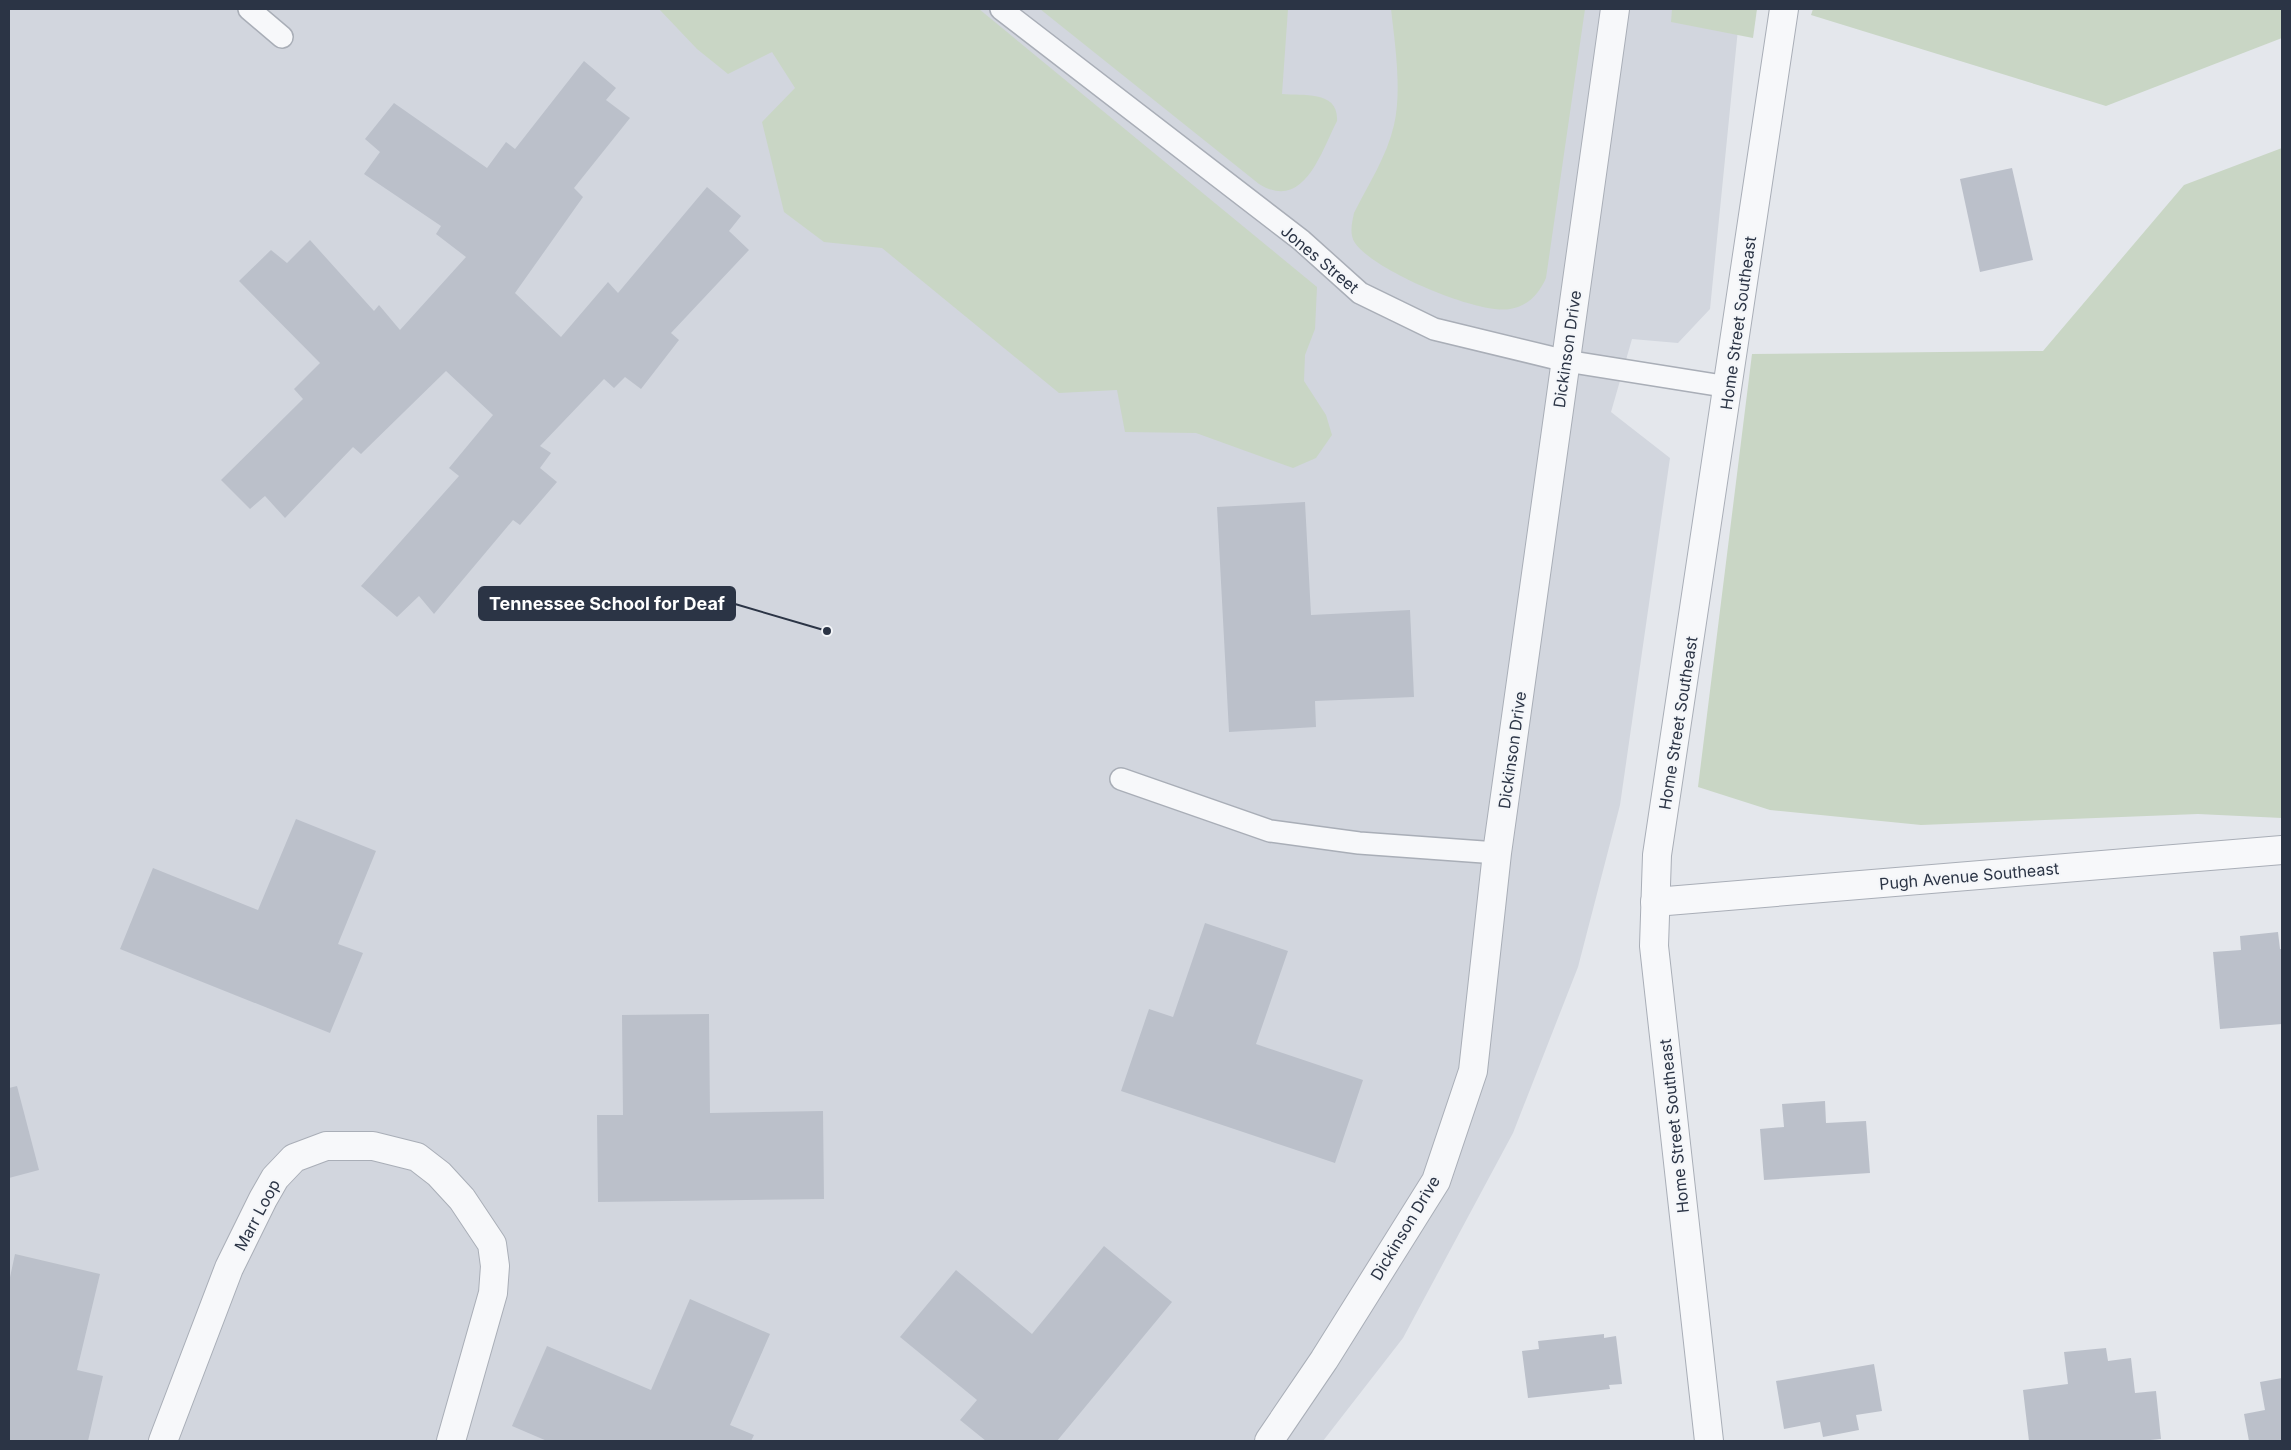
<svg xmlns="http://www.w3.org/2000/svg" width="2291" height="1450" viewBox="0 0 2291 1450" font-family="Inter,sans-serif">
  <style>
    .built { fill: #d2d6de }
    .green { fill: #c9d6c5 }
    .building { fill: #bbc0ca }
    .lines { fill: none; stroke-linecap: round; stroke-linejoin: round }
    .lane-casing { stroke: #a9aeb7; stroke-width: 24 }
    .street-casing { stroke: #a9aeb7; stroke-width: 30 }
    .lane { stroke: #f7f8fa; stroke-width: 21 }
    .street { stroke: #f7f8fa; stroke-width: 28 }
    .labels { text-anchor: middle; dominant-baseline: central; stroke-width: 4; stroke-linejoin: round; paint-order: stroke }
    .street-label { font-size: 16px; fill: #2b3445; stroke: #f4f6f9 }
    .leader { fill: none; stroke: #2b3445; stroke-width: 2 }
    .callout-dot { fill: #2b3445; stroke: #f4f6f9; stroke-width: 2 }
    .callout { fill: #2b3445; stroke: #2b3445; stroke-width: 2 }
    .callout-label { font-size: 18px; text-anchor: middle; font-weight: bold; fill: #fff }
  </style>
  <rect width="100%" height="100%" fill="#e4e7ec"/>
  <path class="built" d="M9 9H1740L1710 309 1678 343 1632 339 1611 412 1670 458 1620 805 1578 967 1513 1133 1403 1338 1323 1441H9Z"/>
  <g class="green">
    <path d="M659 9H979L1317 287 1315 329 1305 355 1304 381 1326 415 1332 435 1316 458 1293 468 1196 433 1125 432 1117 390 1059 393 882 248 824 242 784 212 762 122 795 88 772 52 728 74 697 49Z"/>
    <path d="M1040 9H1288L1282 94C1303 96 1339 90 1337 121 1321 152 1304 212 1259 184Z"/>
    <path d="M1391 9H1585L1546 278C1539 294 1528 306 1510 309 1478 315 1373 270 1355 243 1349 234 1352 223 1354 213 1368 185 1387 156 1394 125 1402 91 1395 44 1391 9Z"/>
    <path d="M1672 9H1757L1753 38 1671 22Z"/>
    <path d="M1813 9H2282V38L2106 106 1811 15Z"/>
    <path d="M2282 148V818L2198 814 1921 825 1770 810 1698 787 1752 354 2043 351 2184 185Z"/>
  </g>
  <g class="building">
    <path d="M584 61 616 88 606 100 630 118 574 188 583 197 515 293 561 337 608 282 618 293 707 187 741 216 729 231 749 250 671 333 679 340 641 389 625 377 614 388 604 379 540 446 551 453 540 468 557 482 520 525 513 520 434 614 419 596 397 617 361 586 459 476 449 468 493 415 446 371 361 454 353 447 285 518 265 496 250 509 221 480 303 399 294 389 320 363 239 281 271 250 287 263 310 240 374 311 379 305 400 330 466 257 436 234 441 226 364 174 380 152 365 139 394 103 487 168 506 142 515 149Z"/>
    <path d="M2012 168 2033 260 1980 272 1960 179Z"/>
    <path d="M1305 502 1311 615 1410 610 1414 697 1315 701 1316 727 1229 732 1217 507Z"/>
    <path d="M296 819 376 851 338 944 363 953 330 1033 120 949 153 868 258 910Z"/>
    <path d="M1205 923 1288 951 1256 1044 1363 1080 1335 1163 1121 1091 1149 1009 1173 1017Z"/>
    <path d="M2278 932 2280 949H2282V1024L2220 1029 2213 952 2241 950 2240 936Z"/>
    <path d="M709 1014 710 1113 823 1111 824 1199 598 1202 597 1115H623L622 1015Z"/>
    <path d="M17 1086 39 1170 9 1178V1088Z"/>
    <path d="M1825 1101 1826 1123 1866 1121 1870 1173 1764 1180 1760 1129 1784 1127 1782 1104Z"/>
    <path d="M1104 1246 1172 1302 1057 1441H986L960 1420 977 1400 900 1337 956 1270 1032 1334Z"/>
    <path d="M15 1254 100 1274 77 1370 103 1376 88 1441H9V1282Z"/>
    <path d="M690 1299 770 1334 730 1425 754 1435 751 1441H547L512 1426 547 1346 651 1390Z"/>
    <path d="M1604 1334V1338L1616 1336 1622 1384 1609 1385 1610 1389 1528 1398 1522 1351 1539 1349 1538 1341Z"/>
    <path d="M2106 1348 2108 1361 2131 1358 2135 1393 2156 1391 2161 1439 2140 1441H2029L2023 1390 2068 1384 2064 1352Z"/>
    <path d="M1874 1364 1882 1411 1856 1415 1859 1430 1823 1437 1820 1422 1784 1429 1776 1381Z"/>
    <path d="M2282 1378V1441H2249L2244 1414 2265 1410 2260 1382Z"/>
  </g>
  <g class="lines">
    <g class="lane-casing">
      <g id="lane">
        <path d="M249 9 282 37"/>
        <path d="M1001 9 1301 240 1360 293 1434 329 1566 361 1729 387"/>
        <path d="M1121 779 1270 831 1359 843 1497 853"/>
      </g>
    </g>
    <g class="street-casing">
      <g id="street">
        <path d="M1655 902 2282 850"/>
        <path d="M163 1441 229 1268 263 1199 275 1178 294 1158 326 1146H373L417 1157 439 1174 462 1199 492 1244 495 1266 493 1293 451 1441"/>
        <path d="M1269 1441 1324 1360 1436 1181 1473 1071 1497 853 1615 9"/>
        <path d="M1709 1441 1654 946 1657 855 1784 9"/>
      </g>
    </g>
    <use href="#lane" class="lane"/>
    <use href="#street" class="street"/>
  </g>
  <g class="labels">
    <g class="street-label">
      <text transform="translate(1320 259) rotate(40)">Jones Street</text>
      <text transform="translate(1738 323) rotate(-82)">Home Street Southeast</text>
      <text transform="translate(1567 349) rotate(-82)">Dickinson Drive</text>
      <text transform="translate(1678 723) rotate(-81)">Home Street Southeast</text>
      <text transform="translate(1512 750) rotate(-82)">Dickinson Drive</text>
      <text transform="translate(1969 876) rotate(-5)">Pugh Avenue Southeast</text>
      <text transform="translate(1674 1126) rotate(-96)">Home Street Southeast</text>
      <text transform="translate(257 1215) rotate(-62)">Marr Loop</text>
      <text transform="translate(1405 1228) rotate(-59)">Dickinson Drive</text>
    </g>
  </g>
  <path class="leader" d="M827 631L735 604"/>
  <circle class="callout-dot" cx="827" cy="631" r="5"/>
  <rect class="callout" x="479" y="587" width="256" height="33" rx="5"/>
  <g class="callout-label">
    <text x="607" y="610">Tennessee School for Deaf</text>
  </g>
  <rect width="2291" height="1450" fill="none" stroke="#2b3445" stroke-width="20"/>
</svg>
